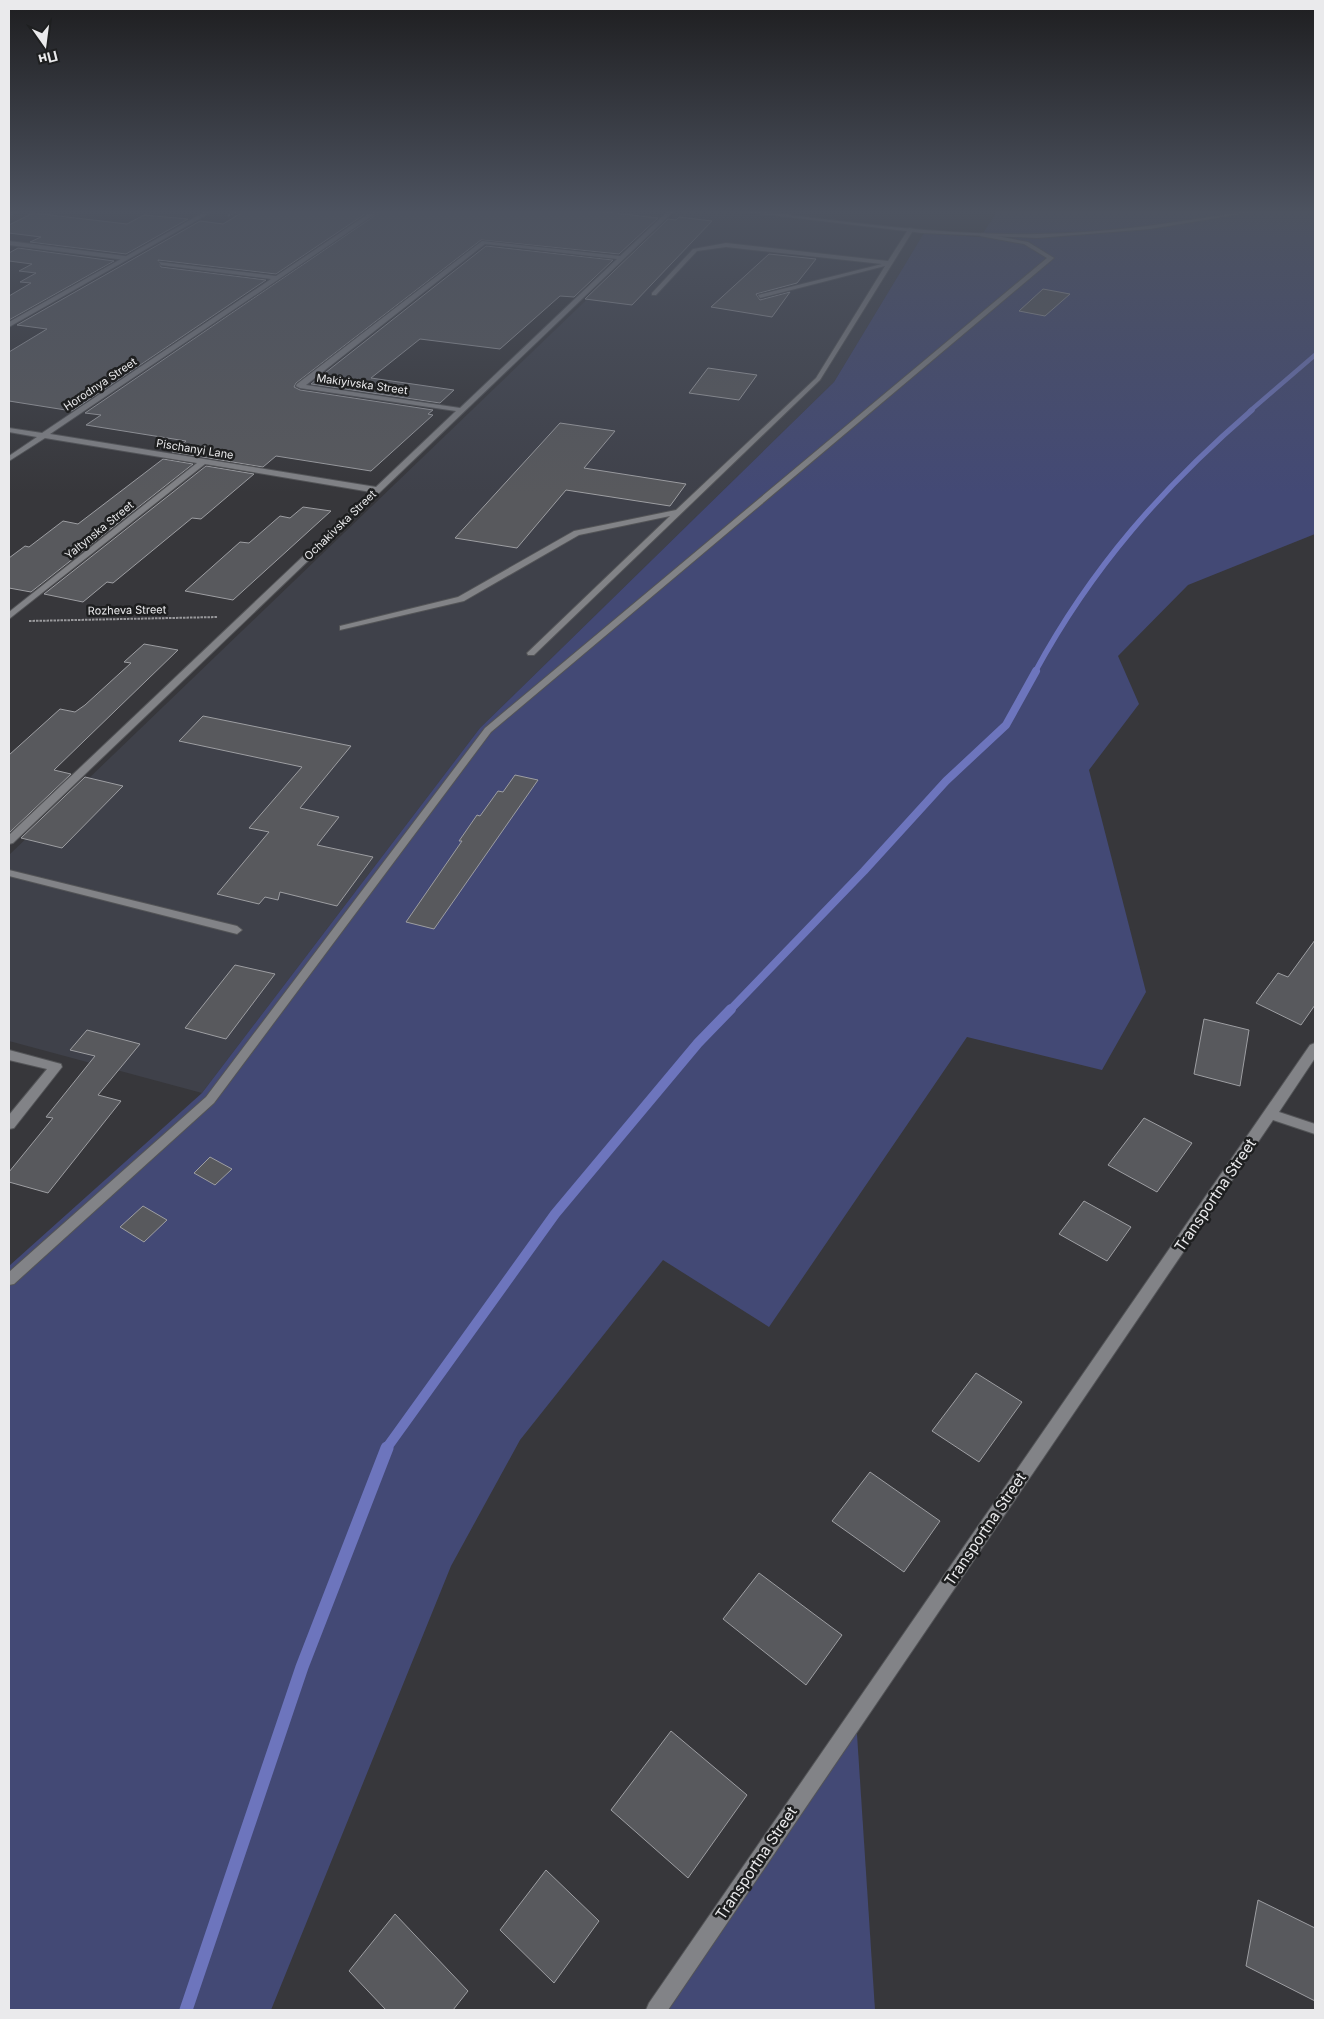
<svg xmlns="http://www.w3.org/2000/svg" width="1324" height="2019" viewBox="0 0 1324 2019" font-family="Inter,sans-serif">
  <style>
    .built { fill: #3f414a }
    .green { fill: #434975 }
    .lines { fill: none; stroke-linecap: round; stroke-linejoin: round }
    .stream-far4 { stroke: #6d75bd; stroke-width: 4.5 }
    .stream-far3 { stroke: #6d75bd; stroke-width: 5.5 }
    .stream-far2 { stroke: #6d75bd; stroke-width: 8 }
    .stream-far1 { stroke: #6d75bd; stroke-width: 10 }
    .stream { stroke: #6d75bd; stroke-width: 13 }
    .building { fill: #58595d; stroke: #9d9ea2 }
    .service-casing { stroke: #535457; stroke-width: 2 }
    .minor-casing { stroke: #535457; stroke-width: 2 }
    .tertiary-casing { stroke: #535457; stroke-width: 2 }
    .path { stroke: #99999c; stroke-width: 2; stroke-dasharray: 2.5 1; stroke-linecap: butt }
    .service { fill: #828387; fill-rule: evenodd }
    .minor { fill: #828387; fill-rule: evenodd }
    .tertiary { fill: #828387; fill-rule: evenodd }
    .labels { text-anchor: middle; dominant-baseline: central; stroke-width: 5; stroke-linejoin: round; paint-order: stroke }
    .far-street-label { font-size: 11px; fill: #eaeaec; stroke: #1e1f20 }
    .near-street-label { font-size: 15px; fill: #eaeaec; stroke: #1e1f20 }
  </style>
  <rect width="100%" height="100%" fill="#37373b"/>
  <path class="built" d="M680 210H710L924 233 834 382 480 728 202 1093 9 1041V855Z"/>
  <g class="green">
    <path d="M998 210H1315V534L1188 585 1118 656 1139 704 1089 770 1146 992 1102 1070 967 1037 769 1327 663 1260 520 1440 451 1566 271 2010H9V1266L202 1093 480 728 834 382 924 233 979 237 1025 236 982 235Z"/>
    <path d="M856 1719 875 2010H656Z"/>
  </g>
  <g class="lines">
    <path class="stream-far4" d="M1250 411 1315 355"/>
    <path class="stream-far3" d="M1035 672C1092 567 1162 488 1252 410"/>
    <path class="stream-far2" d="M730 1010 864 871 946 781 1006 725 1036 671"/>
    <path class="stream-far1" d="M386 1449 555 1214 698 1043 731 1009"/>
    <path class="stream" d="M186 2010 302 1667 387 1448"/>
  </g>
  <g class="building">
    <path d="M246 210H371L276 274 158 260 161 267 266 280 72 411 9 401V352L47 329 17 325 200 221 223 224Z"/>
    <path d="M383 210H587L658 218 619 254 481 240 296 383 294 387 300 390 433 410 428 414 433 415 371 471 276 456 263 467 172 452 186 441 86 425 101 415 85 413Z"/>
    <path d="M33 213 127 224 144 215 188 219 126 254 30 242 41 237 9 233V225Z"/>
    <path d="M679 217 712 221 632 305 585 299 668 219 676 220Z"/>
    <path d="M486 246 613 260 574 297 560 296 500 349 420 339 371 378 454 390 440 403 311 384Z"/>
    <path d="M18 248 114 261 9 320V296L31 283 20 282 36 273 19 271 32 264 9 261V253Z"/>
    <path d="M769 254 816 259 797 283 756 294 760 300 790 292 772 317 711 307Z"/>
    <path d="M1043 289 1070 294 1045 316 1019 311Z"/>
    <path d="M708 368 757 375 739 400 689 393Z"/>
    <path d="M560 423 615 431 584 468 686 484 670 506 566 490 517 548 455 538Z"/>
    <path d="M163 459 193 464 31 592 9 588V558L25 546 29 547 63 521 78 524Z"/>
    <path d="M206 466 254 474 201 519 192 518 113 583 107 582 83 602 44 594Z"/>
    <path d="M303 507 331 511 233 600 185 591 240 542 249 543 280 516 290 518Z"/>
    <path d="M144 644 178 650 54 770 71 774 9 833V755L60 709 75 712 85 705 131 663 124 662Z"/>
    <path d="M203 716 351 746 300 808 339 817 317 845 373 857 337 906 280 892 278 900 265 897 259 904 217 894 269 832 249 828 302 767 179 741Z"/>
    <path d="M515 775 538 780 434 929 406 922 462 841H459L477 815 480 816 498 791 503 792Z"/>
    <path d="M85 777 123 786 62 848 21 838Z"/>
    <path d="M1315 940V1005L1301 1025 1256 1003 1278 973 1288 977Z"/>
    <path d="M235 965 275 974 226 1039 185 1028Z"/>
    <path d="M1204 1019 1249 1030 1240 1086 1194 1074Z"/>
    <path d="M87 1030 140 1044 98 1095 121 1101 48 1193 9 1182V1172L53 1118 46 1117 95 1056 70 1050Z"/>
    <path d="M1144 1118 1192 1143 1157 1192 1108 1165Z"/>
    <path d="M210 1157 232 1169 215 1185 194 1173Z"/>
    <path d="M1084 1201 1131 1227 1107 1261 1059 1234Z"/>
    <path d="M143 1206 167 1220 144 1242 120 1227Z"/>
    <path d="M976 1373 1022 1402 979 1462 932 1431Z"/>
    <path d="M870 1472 940 1521 904 1572 832 1521Z"/>
    <path d="M759 1573 842 1635 806 1685 723 1619Z"/>
    <path d="M671 1731 747 1795 688 1878 611 1810Z"/>
    <path d="M546 1870 599 1921 554 1983 500 1930Z"/>
    <path d="M1258 1900 1315 1928V2001L1246 1966Z"/>
    <path d="M395 1914 468 1991 453 2010H386L349 1971Z"/>
  </g>
  <g class="lines">
    <g class="service-casing">
      <g id="service">
        <path d="M909 228 914 229 820 380 534 655H528L527 653 670 516 579 535 464 601 340 630V626L458 597 574 531 676 510 816 378 885 266 760 298 758 295 882 264 726 247 697 251 656 295H652V293L693 249 726 243 888 261Z"/>
        <path d="M982 233 1028 242 1054 258 491 732 214 1103 14 1284 9 1285V1272L206 1097 485 728 1047 258 1024 244 980 236Z"/>
        <path d="M9 870 237 926 242 930 237 934 9 876Z"/>
      </g>
    </g>
    <g class="minor-casing">
      <g id="minor">
        <path d="M13 210H20L9 216V212Z"/>
        <path d="M374 210H381L50 434 376 487 456 411 300 388 296 386 297 384 482 241 620 256 669 210H675L13 843 9 844V835L371 492 205 464 9 619V612L197 463 45 438 9 461V456L37 437 9 432V428L42 433 271 279 161 265 159 262 276 276ZM485 244 617 259 460 408 306 385Z"/>
        <path d="M9 241 125 256 128 258 125 260 9 245Z"/>
        <path d="M1315 1043V1058L1279 1112 1315 1124V1134L1273 1120 668 2010H646L649 2003 1310 1045Z"/>
        <path d="M9 1050 61 1064 62 1067 14 1128 9 1129V1115L47 1069 9 1060Z"/>
      </g>
    </g>
    <g class="tertiary-casing">
      <g id="tertiary">
        <path d="M208 210H215L9 327V322Z"/>
        <path d="M729 210H747C843 221 940 236 1038 234 1110 233 1181 222 1252 210H1265L1150 229 1037 238 922 233Z"/>
      </g>
    </g>
    <g class="path">
      <path d="M228 216 238 210"/>
      <path d="M29 621 218 617"/>
    </g>
    <use href="#service" class="service"/>
    <use href="#minor" class="minor"/>
    <use href="#tertiary" class="tertiary"/>
  </g>
  <linearGradient id="sky" x2="0" y2="1"><stop stop-color="#1e1e20"/><stop offset="0.43" stop-color="#4d5360"/><stop offset="1" stop-color="#4d5360" stop-opacity="0"/></linearGradient>
  <rect width="1324" height="493" fill="url(#sky)"/>
  <g class="labels">
    <g class="far-street-label">
      <text transform="translate(100 384) rotate(-34)">Horodnya Street</text>
      <text transform="translate(362 384) rotate(8)">Makiyivska Street</text>
      <text transform="translate(195 449) rotate(9)">Pischanyi Lane</text>
      <text transform="translate(340 525) rotate(-44)">Ochakivska Street</text>
      <text transform="translate(99 530) rotate(-39)">Yaltynska Street</text>
      <text transform="translate(127 610) rotate(-1)">Rozheva Street</text>
    </g>
    <g class="near-street-label">
      <text transform="translate(1215 1195) rotate(-56)">Transportna Street</text>
      <text transform="translate(985 1529) rotate(-56)">Transportna Street</text>
      <text transform="translate(756 1863) rotate(-56)">Transportna Street</text>
    </g>
  </g>
  <rect width="1324" height="2019" fill="none" stroke="#eaeaec" stroke-width="20"/>
  <g transform="translate(45 45) rotate(166)" stroke="#1e1f20" stroke-width="4" paint-order="stroke">
  <path d="M0-4L9 19L0 12L-9 19Z" fill="#eaeaec"/>
  <text y="-8" font-size="14" font-weight="bold" text-anchor="middle" fill="#eaeaec">Пн</text>
  </g>
</svg>
